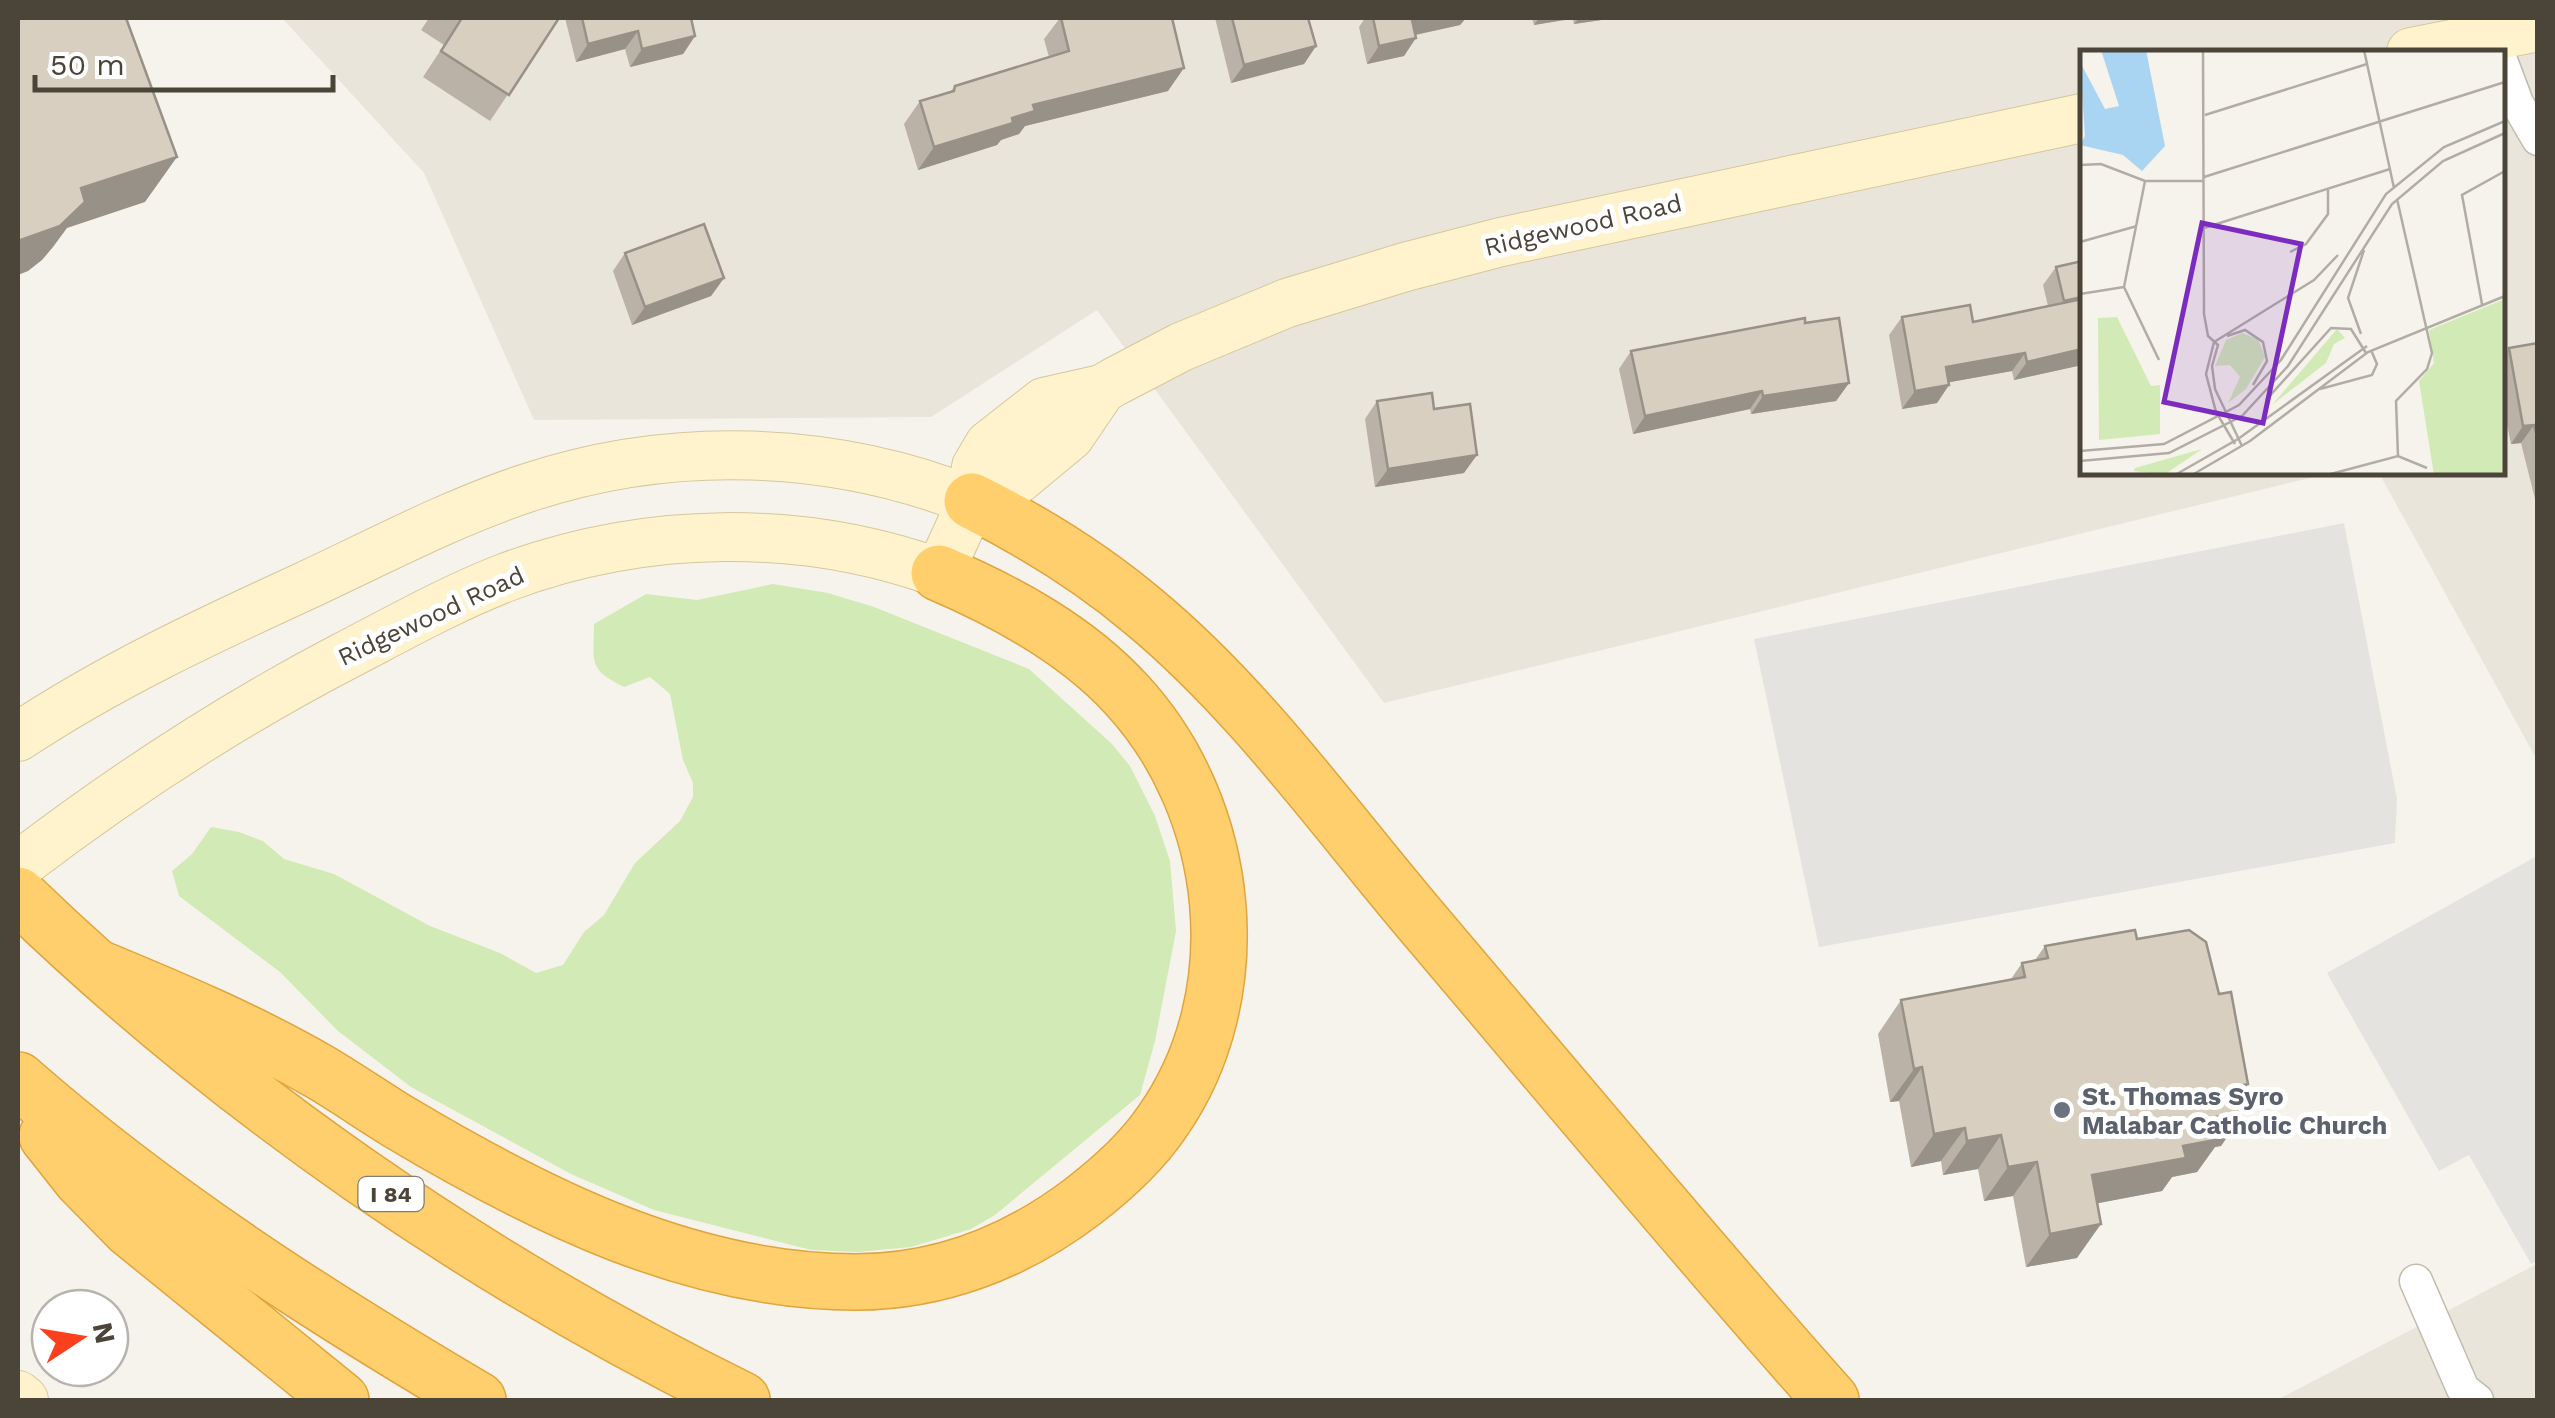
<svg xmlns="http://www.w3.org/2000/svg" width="2555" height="1418" viewBox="0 0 2555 1418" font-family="'Work Sans',sans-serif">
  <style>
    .residential { fill: #eae5da }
    .green { fill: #d2eab5 }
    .parking { fill: #e5e3e0 }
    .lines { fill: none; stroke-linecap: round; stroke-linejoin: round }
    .minor-casing { stroke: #c2bbae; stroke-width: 35 }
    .secondary-casing { stroke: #d6c79b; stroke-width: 50 }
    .motorway-casing { stroke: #e0a43c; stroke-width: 58 }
    .minor { stroke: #fff; stroke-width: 32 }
    .secondary { stroke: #fff3cd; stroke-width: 48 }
    .motorway { stroke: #ffcf6e; stroke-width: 55 }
    .wall { fill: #bab2a6 }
    .shaded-wall { fill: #979187 }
    .building { fill: #d8cfc1; stroke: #979187; stroke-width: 2.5 }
    .worship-dot { fill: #6b7280; stroke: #fff; stroke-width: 4 }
    .labels { text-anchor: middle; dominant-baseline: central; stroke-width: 10; stroke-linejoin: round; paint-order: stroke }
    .shield { fill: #fff; stroke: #817c74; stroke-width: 2.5 }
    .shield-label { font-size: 22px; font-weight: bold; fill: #4b4439 }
    .street-label { font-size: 25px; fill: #4b4439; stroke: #fff }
    .worship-label { font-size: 25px; font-weight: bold; fill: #5b616d; stroke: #fff; text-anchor: start }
    .inset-road { fill: none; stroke: #b2ada4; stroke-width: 2.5 }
    .view { fill: #7b2cbf; fill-opacity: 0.15; stroke: #7b2cbf; stroke-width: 5 }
    .inset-edge { fill: none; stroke: #4b4439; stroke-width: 5 }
  </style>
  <rect width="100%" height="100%" fill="#f6f3ec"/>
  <g class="residential">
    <path d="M282 18H2537V760L2379 473 2502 472V52H2082V472L2330 473 1384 703 1097 310 931 417 534 420 424 173Z"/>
    <path d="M2537 1264V1400H2277Z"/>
  </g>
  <path class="green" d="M773 584 828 593 874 607 1029 669 1112 744 1130 766 1155 816 1170 861 1176 931 1155 1041 1140 1095 995 1215 971 1229 911 1247 858 1252 811 1250 654 1210 571 1174 411 1087 338 1031 280 972 179 896 172 871 192 854 211 827 239 832 263 841 284 859 334 874 430 926 500 953 536 973 563 965 584 932 604 915 635 863 680 821 693 797V783L683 760 670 694 650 677 624 687C587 668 594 663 594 624L646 594 697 600Z"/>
  <g class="parking">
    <path d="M2344 523 2397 799 2395 843 1819 947 1754 639Z"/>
    <path d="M2537 856 2538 1260 2531 1264 2469 1155 2439 1171 2327 973Z"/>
  </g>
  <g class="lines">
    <g class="minor-casing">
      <g id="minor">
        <path d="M2502 63 2517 103 2538 139"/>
        <path d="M2416 1281 2463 1389 2477 1400"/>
      </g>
    </g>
    <g class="secondary-casing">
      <g id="secondary">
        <path d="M2411 52 2538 27"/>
        <path d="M18 737C108 677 207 631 305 586 378 552 451 513 527 488 671 440 832 445 972 501L1017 480 1070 436 1102 389 1114 382 1181 347 1287 303 1405 267 1501 242 2082 118"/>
        <path d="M18 866C120 788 228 717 343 657 397 629 450 599 507 577 644 526 801 523 939 573L972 501 976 467 989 445 1044 402 1102 389"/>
        <path d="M18 1395 24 1400"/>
      </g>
    </g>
    <g class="motorway-casing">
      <g id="motorway">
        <path d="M972 501C1032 531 1092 568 1144 612 1250 700 1333 817 1422 922 1558 1082 1692 1244 1831 1400"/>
        <path d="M18 895C229 1099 479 1271 742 1400"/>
        <path d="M98 968C173 999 249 1031 320 1072 347 1088 373 1106 399 1122 538 1205 691 1282 856 1282 939 1282 1016 1252 1082 1202 1112 1179 1141 1153 1162 1122 1252 994 1232 809 1127 695 1077 640 1007 602 939 573"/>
        <path d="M18 1080C159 1204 317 1305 478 1400"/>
        <path d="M47 1136 81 1179 130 1229 341 1400"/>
      </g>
    </g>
    <use href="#minor" class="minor"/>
    <use href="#secondary" class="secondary"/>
    <use href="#motorway" class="motorway"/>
  </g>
  <g class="wall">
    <path d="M429 18H559L490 121 423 77 444 45 421 30Z"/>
    <path d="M565 18H691L695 36 683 54 630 67 625 49 576 62Z"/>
    <path d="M1060 18H1112L1168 91 1025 126 1019 134 1001 140 997 145 918 170 904 124 920 101 950 92 955 86 1049 57 1044 39Z"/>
    <path d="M1215 18H1308L1316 46 1304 64 1231 83Z"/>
    <path d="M1365 18H1466L1460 25 1416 35 1404 56 1367 64 1359 27Z"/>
    <path d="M1532 18H1615L1574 24 1573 19 1534 25Z"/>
    <path d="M625 253 724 278 711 296 632 325 613 271Z"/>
    <path d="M2056 267 2082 365 2014 380 2012 371 1949 382V385L1937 403 1902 409 1889 335 1902 317 1973 322 2048 306 2043 285Z"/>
    <path d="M1805 323 1849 383 1836 401 1751 414 1750 409 1633 434 1619 369 1631 351Z"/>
    <path d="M2538 343V511L2521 443 2511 444 2502 400V357L2509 348Z"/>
    <path d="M1377 401 1464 473 1375 487 1365 419Z"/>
    <path d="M2137 939 2219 994 2248 1084 2241 1094 2244 1112 2221 1146 2215 1147 2197 1172 2172 1177 2162 1191 2097 1203 2077 1258 2026 1267 2013 1196 1984 1201 1978 1169 1943 1175 1941 1161 1911 1167 1899 1101 1890 1102 1878 1034 1901 1000 2011 979 2022 963 2035 960 2045 946Z"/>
  </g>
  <g class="shaded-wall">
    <path d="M1425 18H1466L1460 25 1400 38 1412 20Z"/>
    <path d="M1539 18H1574L1534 25Z"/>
    <path d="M1579 18H1615L1574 24Z"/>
    <path d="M638 31 625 49 576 62 588 44Z"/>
    <path d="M695 36 683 54 630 67 642 49Z"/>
    <path d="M1416 38 1404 56 1367 64 1379 46Z"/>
    <path d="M1316 46 1304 64 1231 83 1244 65Z"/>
    <path d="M1184 68 1168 91 1025 126 1019 134 1001 140 997 145 918 170 934 147 1012 118 1033 105Z"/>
    <path d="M177 157 145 202 67 228 53 247 42 260 28 271 18 275V241L81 188Z"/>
    <path d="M724 278 711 296 632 325 645 307Z"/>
    <path d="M2082 349V365L2014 380 2027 362Z"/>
    <path d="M2025 353 2012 371 1934 385 1946 367Z"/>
    <path d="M1849 383 1836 401 1751 414 1763 396Z"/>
    <path d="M1949 385 1937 403 1902 409 1915 391Z"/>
    <path d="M1762 391 1750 409 1633 434 1645 416Z"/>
    <path d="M2534 425 2521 443 2511 444 2523 426Z"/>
    <path d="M1477 455 1464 473 1375 487 1388 469Z"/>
    <path d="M1922 1067 1899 1101 1890 1102 1914 1069Z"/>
    <path d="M2248 1084 2226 1115 2244 1112 2221 1146 2215 1147 2197 1172 2172 1177 2162 1191 2068 1209 2092 1175 2183 1146 2239 1086Z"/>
    <path d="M1965 1128 1941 1161 1911 1167 1934 1134Z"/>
    <path d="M2001 1135 1978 1169 1943 1175 1967 1141Z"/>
    <path d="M2037 1162 2013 1196 1984 1201 2008 1167Z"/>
    <path d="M2101 1224 2077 1258 2026 1267 2050 1234Z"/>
  </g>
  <g class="building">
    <path d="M18 18H126L177 157 81 188 85 202 60 226 18 241Z"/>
    <path d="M461 18H559L509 95 441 51 462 18Z"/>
    <path d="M582 18H691L695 36 642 49 638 31 588 44Z"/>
    <path d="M1061 18H1172L1184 68 1033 105 1035 111 1012 118 1013 123 934 147 920 101 954 91 955 86 1069 51Z"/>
    <path d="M1232 18H1308L1316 46 1244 65Z"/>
    <path d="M1373 18H1425L1412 20 1416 38 1379 46Z"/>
    <path d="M704 224 724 278 645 307 625 253Z"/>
    <path d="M2082 261V297L2064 301 2056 267Z"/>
    <path d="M2082 299V349L2027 362 2025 353 1946 367 1949 385 1915 391 1902 317 1970 305 1973 322Z"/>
    <path d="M1805 318V323L1839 318 1849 383 1763 396 1762 391 1645 416 1631 351Z"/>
    <path d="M2538 343V440L2534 425 2523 426 2509 348Z"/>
    <path d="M1432 393 1434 409 1470 404 1477 455 1388 469 1377 401Z"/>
    <path d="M2135 930 2137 939 2189 930 2206 942 2219 994 2231 992 2248 1084 2239 1086 2244 1112 2216 1117 2220 1139 2183 1146 2186 1158 2092 1175 2101 1224 2050 1234 2037 1162 2008 1167 2001 1135 1967 1141 1965 1128 1934 1134 1922 1067 1914 1069 1901 1000 2025 977 2022 963 2048 958 2045 946Z"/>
  </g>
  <circle class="worship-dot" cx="2062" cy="1110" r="10"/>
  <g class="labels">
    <rect class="shield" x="358.5" y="1177" width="65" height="34" rx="8"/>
    <g class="shield-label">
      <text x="391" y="1194">I 84</text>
    </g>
    <g class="street-label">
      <text transform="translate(1583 225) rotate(-13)">Ridgewood Road</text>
      <text transform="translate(431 616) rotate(-25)">Ridgewood Road</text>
    </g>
    <g class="worship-label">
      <text x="2082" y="1096">St. Thomas Syro<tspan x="2082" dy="29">Malabar Catholic Church</tspan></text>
    </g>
  </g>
  <g transform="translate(2080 50)">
    <rect width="425" height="425" fill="#f6f3ec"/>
    <path d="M425 249V425H354L339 331 354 313 349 280ZM37 267 71 336 80 335V384L19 390 18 268ZM257 279 265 288 254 294 246 313 192 355ZM162 283 178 289 185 307 166 339 148 353 160 327 150 315 135 316 146 290ZM122 399 84 425 54 421 55 418Z" fill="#d2eab5"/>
    <path d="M21 0H66L85 96 62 121 43 105 0 95 5 86 0 12 25 59 39 56Z" fill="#a9d4f2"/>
    <path class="inset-road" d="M123 0 124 264 128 286 138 295 132 316 135 339 162 396M284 0 314 138M125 65 287 14M0 115 21 114 65 131H124M124 127 425 32M65 131 44 237 79 310M317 149 352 303 347 319 316 351 318 406M124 178 310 119M0 192 57 176M210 202 226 194 248 164V140M0 244 44 237M402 254 382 145 425 121M281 284 268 248 284 200M147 286 165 280 183 292 187 311 173 335M134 292 126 324 136 362 155 394M134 292 234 230 258 205M240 339 292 325 297 314 291 300M186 350 251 278 271 279 286 303M0 401 84 394 159 355 201 310 306 144 364 97 425 71M0 411 89 403 162 366 208 316 312 154 363 111 425 83M95 425 158 389 287 296M112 425 170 391 288 302 425 246M247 425 318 406 347 418"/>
    <path class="view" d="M122 173 221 194 183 373 84 352Z"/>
    <rect width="425" height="425" class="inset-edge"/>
  </g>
  <rect width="2555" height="1418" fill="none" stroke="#4b4439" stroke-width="40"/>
  <g transform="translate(80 1338) rotate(78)"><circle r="48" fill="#ffffff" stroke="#b7b4b0" stroke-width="2.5"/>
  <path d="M0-8L18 38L0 25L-18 38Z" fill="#fc3f1d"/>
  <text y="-15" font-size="28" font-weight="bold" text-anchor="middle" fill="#4b4439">N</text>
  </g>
  <path d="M35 75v15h298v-15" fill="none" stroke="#4b4439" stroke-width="5"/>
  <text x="50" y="75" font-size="30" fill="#4b4439" stroke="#ffffff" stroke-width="8" paint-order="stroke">50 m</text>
</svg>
